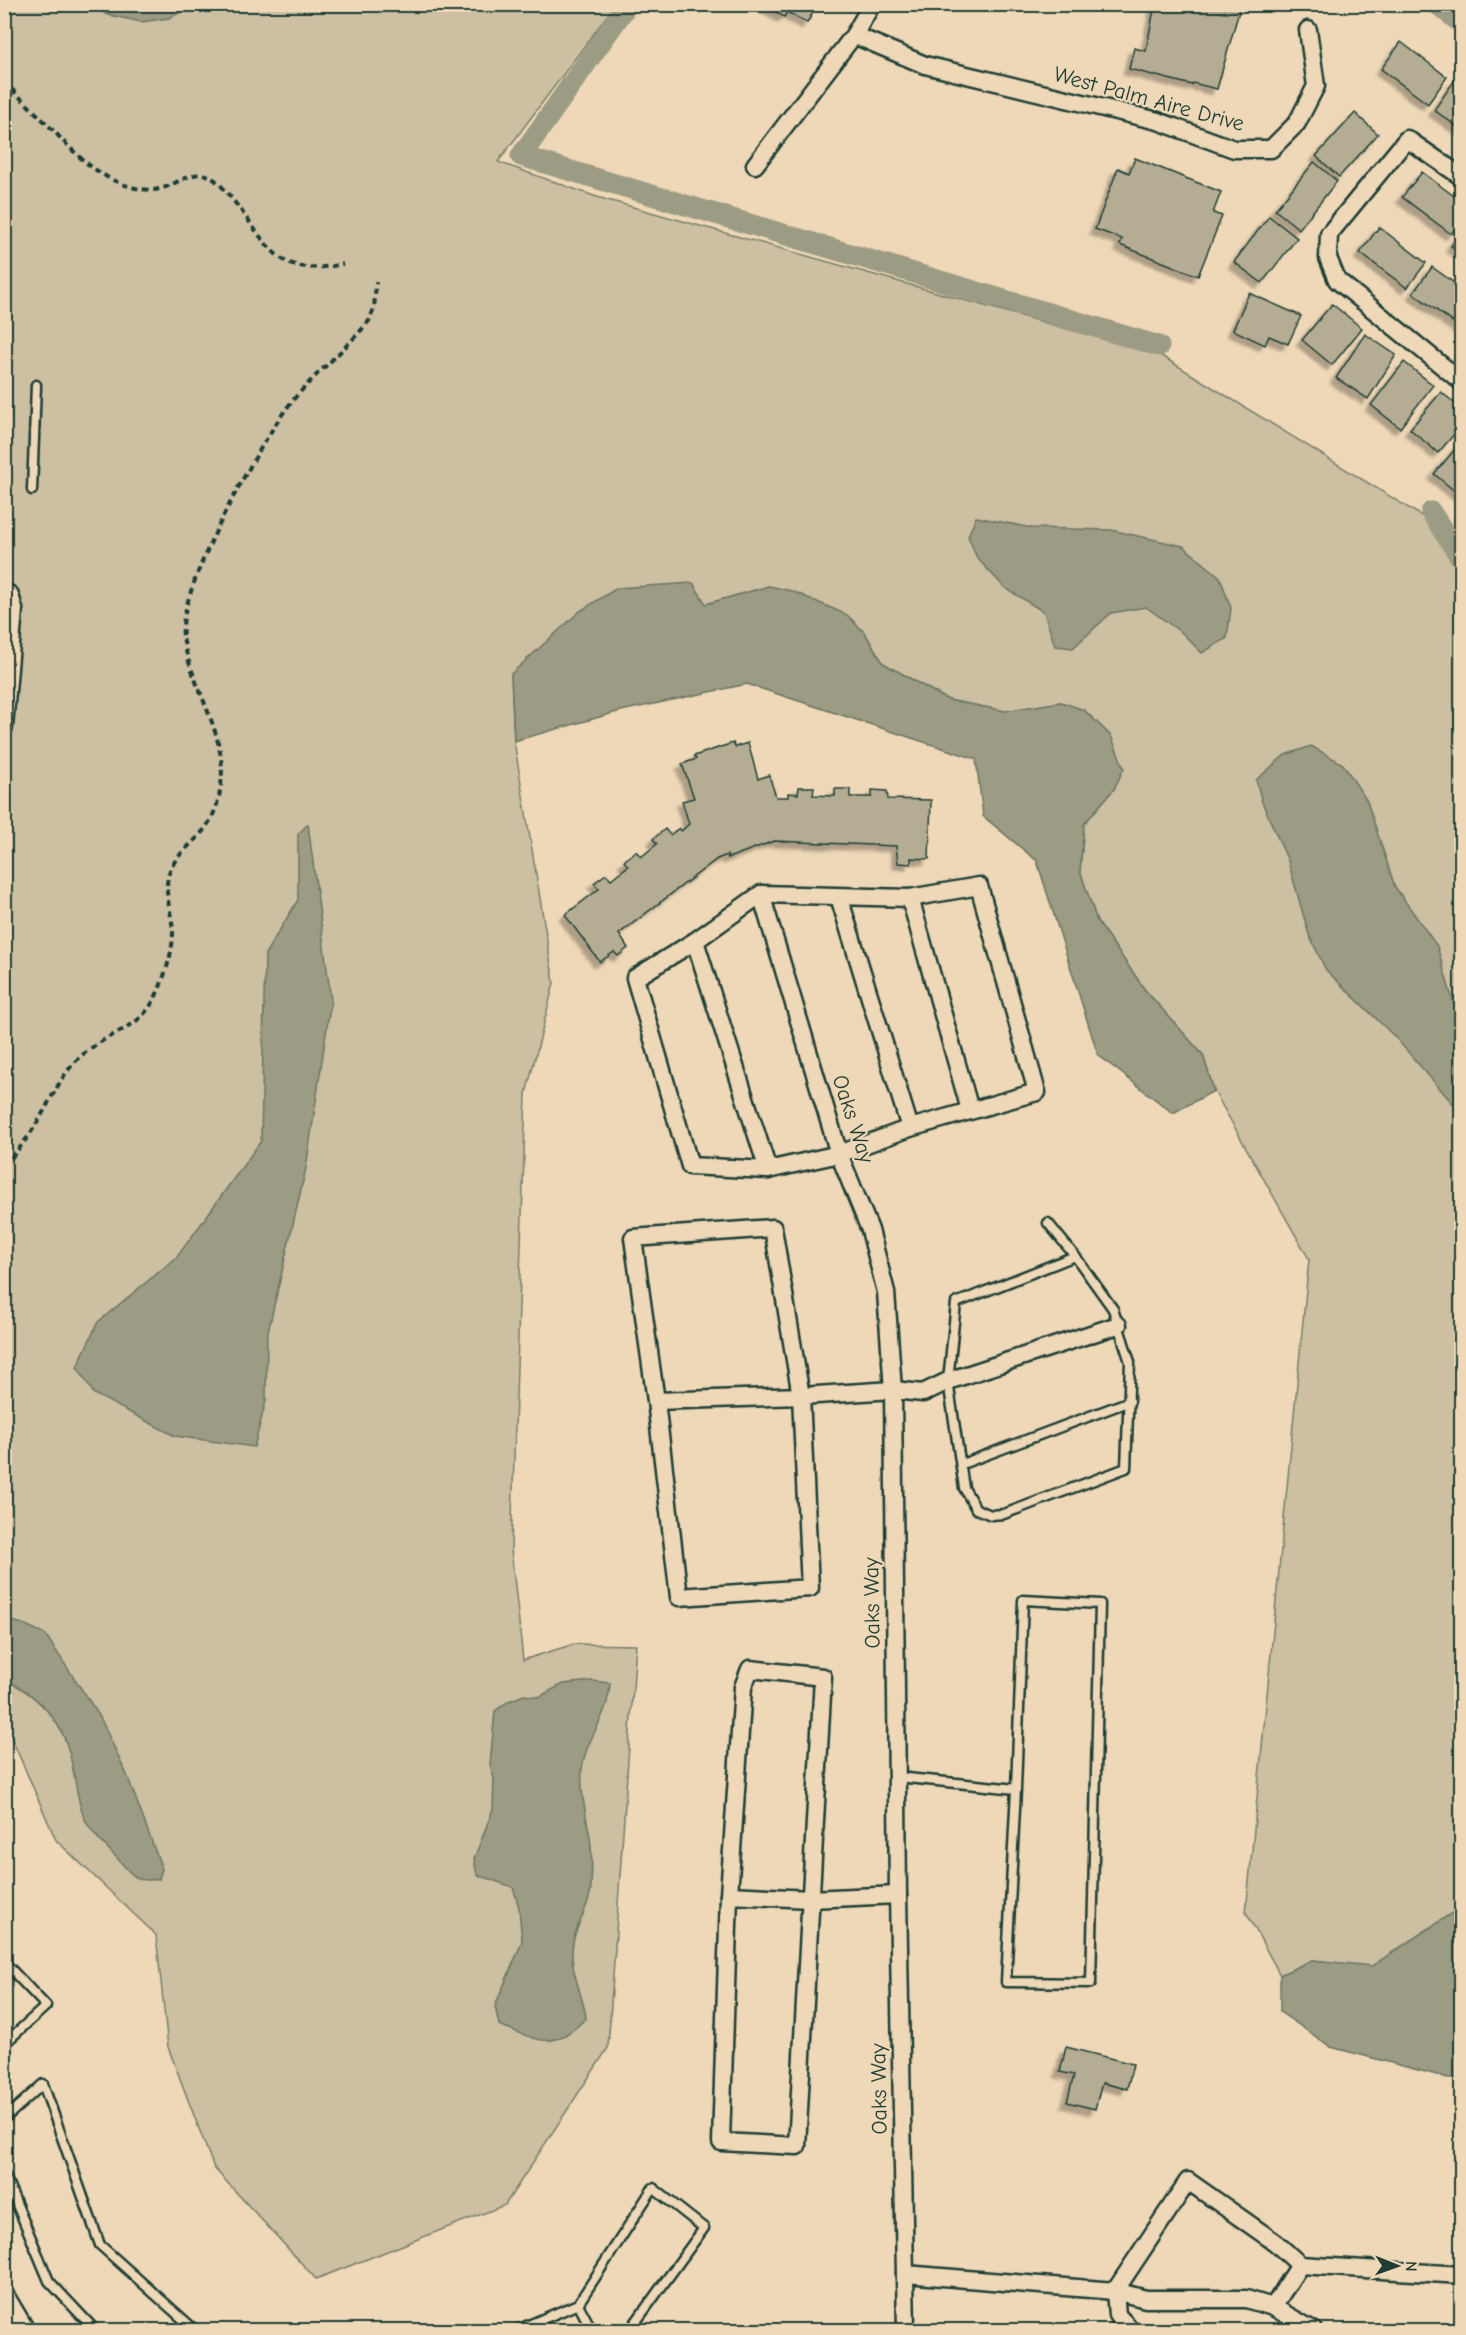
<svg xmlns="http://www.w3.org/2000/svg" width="1466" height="2335" viewBox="0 0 1466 2335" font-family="'Comic Neue',sans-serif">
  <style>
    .green { fill: #ccbfa2; stroke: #767e6b; stroke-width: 1.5 }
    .water { fill: #9c9b83; stroke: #6a7563; stroke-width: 1.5 }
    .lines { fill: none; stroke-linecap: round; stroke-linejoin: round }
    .canal { stroke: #9c9b83; stroke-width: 21 }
    .building { fill: #b4ad93; stroke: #1f3d34; stroke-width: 1.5; filter: url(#shadow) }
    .lane-casing { stroke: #1f3d34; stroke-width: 13 }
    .street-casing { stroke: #1f3d34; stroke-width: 21 }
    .path { stroke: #1f3d34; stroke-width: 4; stroke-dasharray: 6 4.5; stroke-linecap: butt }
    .lane { stroke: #eed8b7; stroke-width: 8 }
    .street { stroke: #eed8b7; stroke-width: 16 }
    .labels { text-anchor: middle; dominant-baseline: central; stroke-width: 4.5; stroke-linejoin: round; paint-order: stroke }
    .street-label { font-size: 22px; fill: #1f3d34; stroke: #eed8b7 }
  </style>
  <defs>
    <filter id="shadow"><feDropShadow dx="-5.5" dy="5.5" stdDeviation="1.5" flood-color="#0004"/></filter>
  </defs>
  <rect width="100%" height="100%" fill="#eed8b7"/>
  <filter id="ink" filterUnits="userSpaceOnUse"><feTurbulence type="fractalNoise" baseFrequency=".0167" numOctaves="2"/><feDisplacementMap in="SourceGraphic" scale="12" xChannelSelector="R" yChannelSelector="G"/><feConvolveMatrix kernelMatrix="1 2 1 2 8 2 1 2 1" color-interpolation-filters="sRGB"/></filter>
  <g filter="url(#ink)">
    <path class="green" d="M5 5H615L498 162 597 197 1160 355 1425 518 1462 577 1461 1907 1372 1967 1312 1960 1280 1975 1246 1912 1309 1259 1214 1091 1203 1055 1145 990 1097 921 1080 871 1084 824 1114 789 1061 702 1005 711 948 700 883 663 865 633 769 586 706 604 511 674 514 741 554 983 526 1094 511 1549 523 1660 574 1644 636 1645 608 2048 505 2205 316 2279 214 2168 168 2047 156 1935 56 1840 5 1723Z"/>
    <g class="water">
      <path d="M97 5H196L169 18 141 22 105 14Z"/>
      <path d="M976 517 1032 528 1111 530 1183 546 1220 577 1231 608 1227 638 1202 653 1182 633 1146 607 1111 613 1073 648 1055 646 1044 612 1005 588 977 558 968 536Z"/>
      <path d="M693 583 706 604 769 586 792 591 847 615 865 633 883 663 948 700 1005 711 1061 702 1084 710 1111 736 1124 768 1114 789 1084 824 1080 871 1097 921 1145 990 1203 1055 1214 1091 1173 1113 1098 1055 1037 861 983 816 976 759 747 684 621 711 514 741 511 674 580 611 617 588Z"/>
      <path d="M1311 746 1343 764 1367 801 1395 887 1437 946 1461 1029V1113L1394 1036 1326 970 1309 935 1288 861 1262 802 1256 780 1285 755Z"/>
      <path d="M308 824 331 1000 306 1168 267 1336 266 1401 254 1447 175 1436 94 1394 77 1367 98 1322 177 1257 261 1141 265 954 298 900V834Z"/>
      <path d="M5 1619 26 1625 45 1634 100 1717 127 1775 162 1869 159 1879C136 1883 133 1876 118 1859 105 1845 88 1831 82 1812 73 1783 74 1750 57 1724 45 1705 25 1688 5 1680Z"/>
      <path d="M592 1681 610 1683C609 1717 585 1739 582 1769 580 1792 586 1814 590 1837 592 1852 592 1871 591 1887 590 1907 576 1923 573 1943 568 1969 583 1993 586 2018 552 2053 539 2040 499 2025L495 2006 522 1942 519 1908 513 1887 477 1875 474 1859 493 1809 494 1779 490 1765 495 1711 509 1701 524 1695 539 1697 563 1684Z"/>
      <path d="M1461 1907V2078H1448L1331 2047 1280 2012V1975L1312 1960 1372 1966Z"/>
    </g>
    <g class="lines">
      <g class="canal">
        <path d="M628 4 521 156 1159 346"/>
        <path d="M1437 4 1462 24"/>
        <path d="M1431 512 1462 560"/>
      </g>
    </g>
    <g class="building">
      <path d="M762 4H818L807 23 787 12 784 17Z"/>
      <path d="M1155 4H1241L1217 89 1193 83 1192 85 1129 69 1134 48 1146 51Z"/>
      <path d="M1401 42 1447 77 1428 104 1381 69Z"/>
      <path d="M1454 81 1462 87V130L1434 110Z"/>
      <path d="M1355 113 1378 134 1339 177 1316 156Z"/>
      <path d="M1135 158 1221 192 1213 213 1222 216 1198 276 1120 245 1122 239 1095 229 1118 168 1129 173Z"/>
      <path d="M1314 162 1337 181 1299 229 1275 210Z"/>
      <path d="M1422 172 1462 202V219L1451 234 1402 197Z"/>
      <path d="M1269 216 1297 238 1262 283 1234 262Z"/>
      <path d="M1379 227 1426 263 1407 288 1360 253Z"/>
      <path d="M1462 231V253L1451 246Z"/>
      <path d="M1432 267 1460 287 1462 285 1461 328 1413 293Z"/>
      <path d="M1249 293 1301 316 1288 344 1269 336 1265 345 1233 330Z"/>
      <path d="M1332 304 1362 328 1332 365 1302 340Z"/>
      <path d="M1365 334 1396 355 1368 399 1336 378Z"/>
      <path d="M1404 362 1433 385 1400 428 1371 405Z"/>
      <path d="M1441 392 1462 409V425L1438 453 1410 429Z"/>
      <path d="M1462 441V497L1434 474Z"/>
      <path d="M733 743 735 747 748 743 758 779 769 775 776 797H788V793L798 794 799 787H814L813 795 835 796V789H850V797H872V790L887 791 888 799 931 800 929 859 911 858V864L898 863 896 846 774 841 728 858 727 855 717 859 619 934 628 948 618 956 614 952 600 962 565 915 599 889 594 883 606 874 611 879 628 866 624 861 636 851 641 857 657 844 653 839 665 829 670 835 679 828 681 831 689 824 682 801 694 798 682 764 696 759 694 756Z"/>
      <path d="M1066 2047 1133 2064 1127 2089 1102 2083 1095 2109 1067 2102 1074 2075 1060 2072Z"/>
    </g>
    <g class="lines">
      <g class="lane-casing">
        <g id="lane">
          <path d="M32 490 36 385"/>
          <path d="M1048 1223 1075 1256 1113 1309 1130 1362 1126 1468 1004 1514 991 1515 976 1509 964 1488 948 1381 956 1303 1075 1256"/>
          <path d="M962 1464 1130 1401"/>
          <path d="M897 1777 1016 1789 1006 1982 1091 1983 1100 1604 1023 1600 1016 1789"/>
          <path d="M4 1962 46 2006 4 2044"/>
          <path d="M4 2119 43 2084 100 2245 195 2330"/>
          <path d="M4 2174 49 2281 95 2330"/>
          <path d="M578 2304 592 2330"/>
          <path d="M517 2330 578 2304 653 2188 704 2228 630 2330"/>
        </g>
      </g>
      <g class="street-casing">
        <g id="street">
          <path d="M854 35 925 65 1158 121 1234 149H1271L1297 123 1316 86 1308 30"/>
          <path d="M755 165 854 35 872 4"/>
          <path d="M1462 177 1407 139 1329 234 1328 258 1337 280 1462 382"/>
          <path d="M4 592 10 595 14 609 4 727"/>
          <path d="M979 886 1037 1092 910 1128 839 1154 768 1170 690 1166 635 978 695 941 761 894 910 898Z"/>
          <path d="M761 894 839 1154 870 1230 886 1292 893 1390 898 1895 906 2330"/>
          <path d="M839 897 910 1128"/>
          <path d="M910 898 970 1110"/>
          <path d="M695 941 768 1170"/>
          <path d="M773 1228 801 1396 810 1588 679 1597 656 1401 633 1238Z"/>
          <path d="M656 1401 801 1396 893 1390 923 1393 948 1381 1118 1325"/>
          <path d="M750 1669 823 1677 797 2146 721 2142 729 1895 743 1687Z"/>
          <path d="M729 1895 810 1899 898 1895"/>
          <path d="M905 2274 1115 2291 1146 2299H1246L1273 2307 1313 2330"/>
          <path d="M4 2293 26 2330"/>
          <path d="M1273 2307 1300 2265"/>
          <path d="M1131 2330 1117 2315 1115 2291 1188 2181 1276 2243 1300 2265 1462 2275"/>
        </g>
      </g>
      <g class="path">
        <path d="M4 82C20 97 35 112 50 127 79 158 107 188 152 190 171 190 191 168 209 176 218 181 226 191 232 199 270 245 275 279 343 264"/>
        <path d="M4 1166C18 1151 30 1135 40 1118 52 1097 63 1072 81 1056 120 1023 145 1034 164 976 169 962 173 947 173 932 172 912 163 893 169 873 175 855 192 845 203 831 214 818 219 801 221 785 228 732 190 687 183 636 177 589 262 438 293 400 317 372 346 349 369 321L374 309 376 282"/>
      </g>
      <use href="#lane" class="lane"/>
      <use href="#street" class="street"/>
    </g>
  </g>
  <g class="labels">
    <g class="street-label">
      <text transform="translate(1149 99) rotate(15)">West Palm Aire Drive</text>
      <text transform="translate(853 1119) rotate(72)">Oaks Way</text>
      <text transform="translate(872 1603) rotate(-91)">Oaks Way</text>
      <text transform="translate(879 2089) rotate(-91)">Oaks Way</text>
    </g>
  </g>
  <rect width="1466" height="2335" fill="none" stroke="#eed8b7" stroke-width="24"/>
  <rect x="12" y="12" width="1442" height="2311" fill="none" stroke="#1f3d34" stroke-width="2" filter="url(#ink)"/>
  <g transform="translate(1397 2266) rotate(91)" stroke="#eed8b7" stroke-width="4.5" paint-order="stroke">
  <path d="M0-4.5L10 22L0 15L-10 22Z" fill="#1f3d34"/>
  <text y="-9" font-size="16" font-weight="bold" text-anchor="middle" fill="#1f3d34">N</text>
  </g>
</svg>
